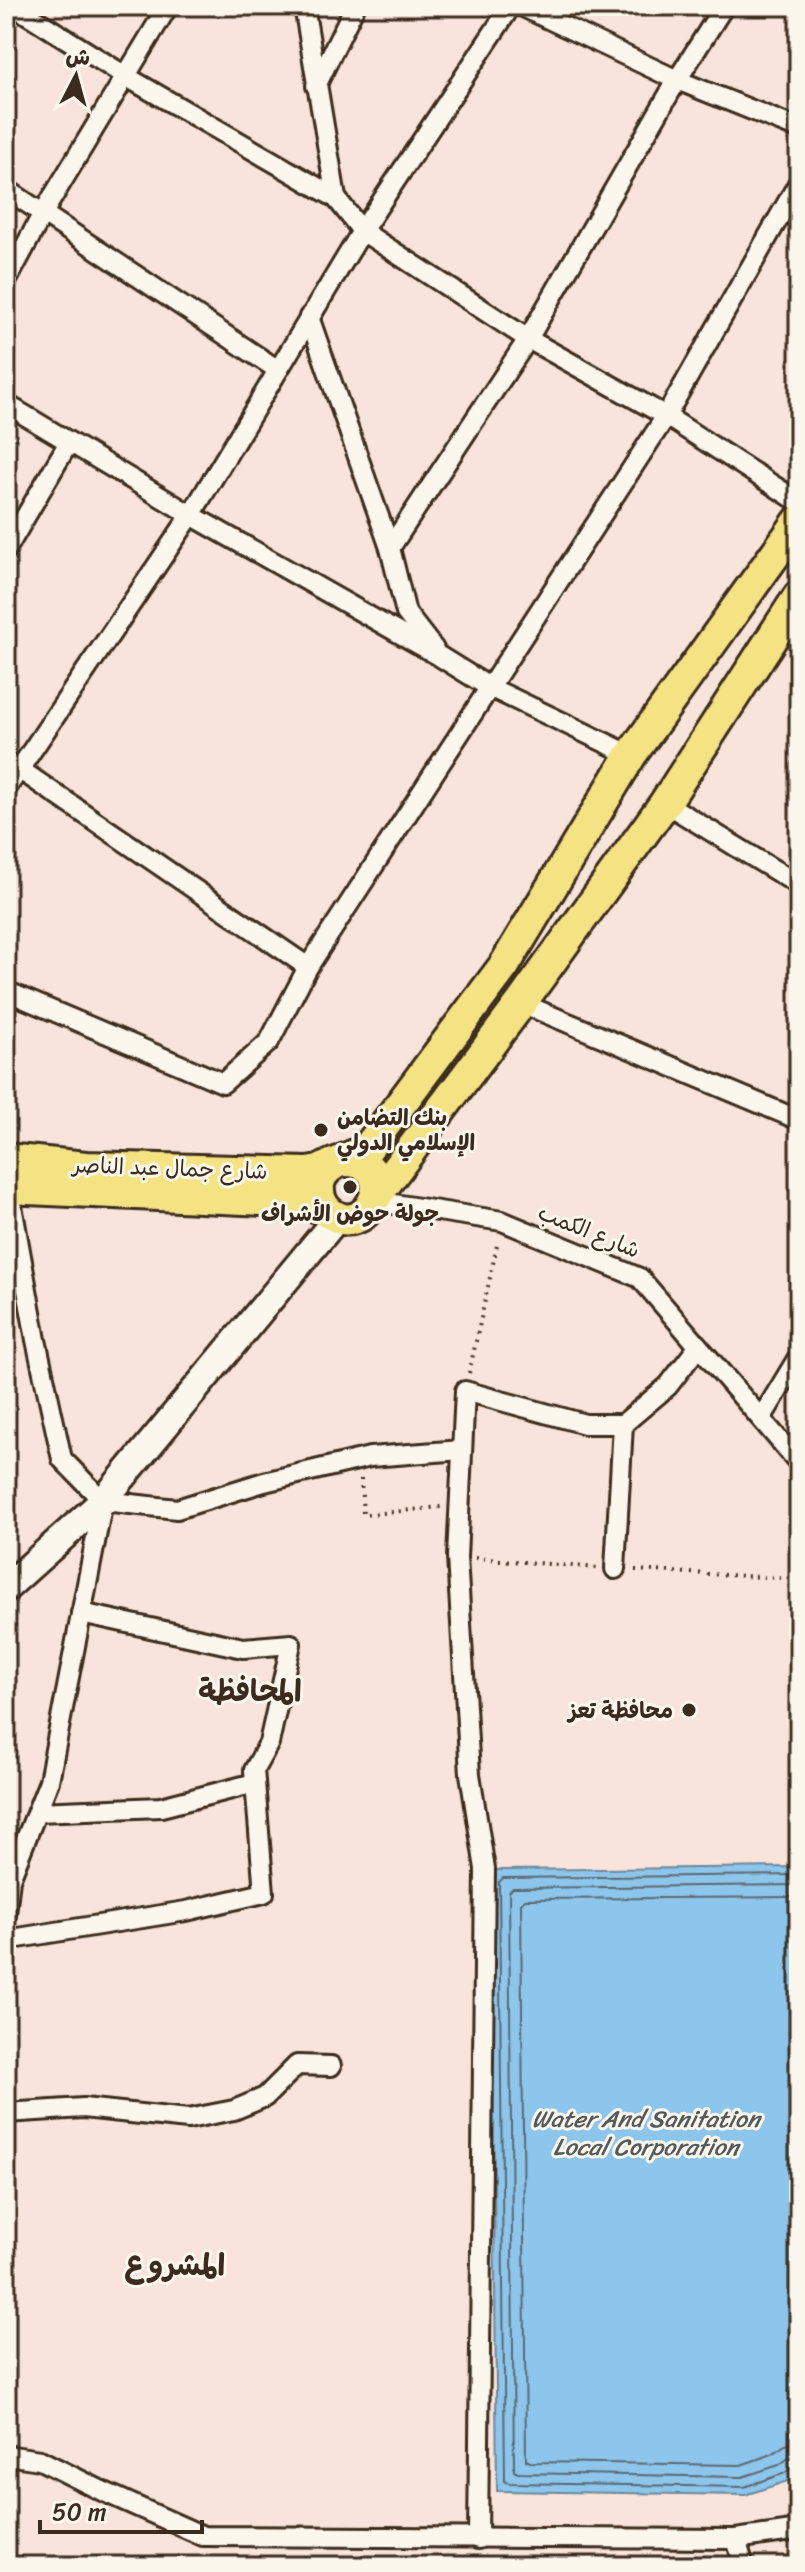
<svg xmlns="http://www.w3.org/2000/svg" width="805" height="2572" viewBox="0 0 805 2572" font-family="Sriracha,'Playpen Sans Arabic',sans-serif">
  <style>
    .water { fill: #8dc6ec; stroke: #6c889a; stroke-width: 2 }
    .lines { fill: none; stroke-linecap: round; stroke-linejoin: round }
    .shore { stroke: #5c6870; stroke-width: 2 }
    .street-casing { stroke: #3b2a1e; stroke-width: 24 }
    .secondary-casing { stroke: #3b2a1e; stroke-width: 32 }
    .primary-casing { stroke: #3b2a1e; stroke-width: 36 }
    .path { stroke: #3b2a1e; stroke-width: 4; stroke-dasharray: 2 6; stroke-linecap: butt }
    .street { stroke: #fbf7ec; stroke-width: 18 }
    .secondary { stroke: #fbf7ec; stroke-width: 26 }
    .primary { stroke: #f4e382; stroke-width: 30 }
    .poi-dot { fill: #3b2a1e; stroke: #fbf7ec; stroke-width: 3 }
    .labels { text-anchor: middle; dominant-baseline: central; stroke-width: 6; stroke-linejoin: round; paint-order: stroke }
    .poi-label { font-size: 22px; font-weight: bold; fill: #3b2a1e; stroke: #fbf7ec; text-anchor: start }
    .street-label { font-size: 22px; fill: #3b2a1e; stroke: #fbf7ec }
    .water-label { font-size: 24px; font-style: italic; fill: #54595c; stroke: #fbf7ec }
    .district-label { font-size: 30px; font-weight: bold; fill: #3b2a1e; stroke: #fbf7ec }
  </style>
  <rect width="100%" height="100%" fill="#f8e4da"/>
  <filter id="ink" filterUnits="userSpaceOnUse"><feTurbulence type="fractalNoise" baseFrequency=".0125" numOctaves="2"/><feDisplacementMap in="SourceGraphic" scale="16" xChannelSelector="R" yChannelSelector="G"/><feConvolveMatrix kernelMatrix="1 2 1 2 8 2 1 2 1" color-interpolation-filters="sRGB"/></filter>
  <g filter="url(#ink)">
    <path class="water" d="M799 1867V2469L791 2480 745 2495 497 2491 491 1870Z"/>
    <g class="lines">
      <g class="shore">
        <path d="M799 1875 503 1878 499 1882 505 2481 509 2483 744 2487 785 2473 792 2467 799 2465"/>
        <path d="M799 1885 513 1888 509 1892 514 2471 518 2473 742 2477 779 2465 790 2457 799 2455"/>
        <path d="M799 1897 525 1899 521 1903 526 2460 530 2462 741 2465 772 2454 785 2445 799 2443"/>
      </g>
      <g class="street-casing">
        <g id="street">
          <path d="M14 6 127 77 336 198 362 231 528 339 666 416 799 502"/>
          <path d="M304 6 336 198"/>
          <path d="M521 6 677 80 799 129"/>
          <path d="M316 86 355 6"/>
          <path d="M6 189 278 370"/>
          <path d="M6 282 43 213 168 6"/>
          <path d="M309 317 390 548 406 613 434 649"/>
          <path d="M6 404 191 515 439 656 489 687 631 755"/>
          <path d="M390 548 528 339 677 80 724 6"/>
          <path d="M6 550 69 442"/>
          <path d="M6 764 19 769 308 967"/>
          <path d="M6 789 191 515 362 231 511 6"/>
          <path d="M665 803 799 885"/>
          <path d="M6 991 223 1083 269 1042 308 967 666 416 799 182"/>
          <path d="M521 1003 799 1120"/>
          <path d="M9 1189 36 1340 62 1459 103 1501 177 1509 264 1482 370 1457 462 1450"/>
          <path d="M375 1201 502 1221 640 1278 799 1463"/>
          <path d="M762 1417 799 1356"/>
          <path d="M615 1569 623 1424"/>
          <path d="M37 1812 161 1807 255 1783"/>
          <path d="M6 1914 10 1879 49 1781 103 1501"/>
          <path d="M6 1940 186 1911 264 1893 254 1770 269 1743 291 1644 243 1648 81 1613"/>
          <path d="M6 2113 83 2108 188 2119 234 2110 265 2097 297 2065 331 2066"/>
          <path d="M6 2455 40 2460 100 2490 203 2536 736 2539 799 2530"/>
          <path d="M478 2539 485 1869 470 1774 457 1557 465 1391 585 1424H623L668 1386 698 1347"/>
          <path d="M736 2539 744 2566"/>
        </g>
      </g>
      <g class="secondary-casing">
        <path id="secondary" d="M6 1588 103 1501 338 1217"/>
      </g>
      <g class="primary-casing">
        <g id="primary">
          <path d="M6 1159 86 1167 308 1173 319 1171 333 1164"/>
          <path d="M342 1161C405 1158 370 1245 329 1212 321 1205 318 1194 319 1184 323 1162 351 1159 367 1149L504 966 631 755 799 521"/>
          <path d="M6 1188 307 1202 329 1213"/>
          <path d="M377 1195 521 1003 665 803 799 596"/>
        </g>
      </g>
      <g class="path">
        <path d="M469 1373 498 1241"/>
        <path d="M361 1479 363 1515 441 1507"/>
        <path d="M475 1558 598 1568"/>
        <path d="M635 1570 799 1579"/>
      </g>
      <use href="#street" class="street"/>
      <use href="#secondary" class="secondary"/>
      <use href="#primary" class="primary"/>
    </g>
  </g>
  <g class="poi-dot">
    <circle cx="321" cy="1130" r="8"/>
    <circle cx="350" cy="1187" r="8"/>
    <circle cx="689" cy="1710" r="8"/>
  </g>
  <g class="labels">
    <g class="poi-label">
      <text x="337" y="1117">بنك التضامن<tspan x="337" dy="25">الإسلامي الدولي</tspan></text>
      <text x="350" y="1213" text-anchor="middle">جولة حوض الأشراف</text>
      <text x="673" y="1710" text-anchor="end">محافظة تعز</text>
    </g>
    <g class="street-label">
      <text transform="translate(170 1168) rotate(2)">شارع جمال عبد الناصر</text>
      <text transform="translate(589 1231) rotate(22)">شارع الكمب</text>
    </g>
    <g class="water-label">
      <text x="646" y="2119">Water And Sanitation<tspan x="646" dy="28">Local Corporation</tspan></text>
    </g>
    <g class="district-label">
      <text x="250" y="1691">المحافظة</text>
      <text x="175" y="2265">المشروع</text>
    </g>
  </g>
  <rect width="805" height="2572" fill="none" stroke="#fbf7ec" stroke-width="32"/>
  <rect x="16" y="16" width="773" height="2540" fill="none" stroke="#3b2a1e" stroke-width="3" filter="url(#ink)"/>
  <g transform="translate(76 76) rotate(6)" stroke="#fbf7ec" stroke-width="6" paint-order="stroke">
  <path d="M0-6L14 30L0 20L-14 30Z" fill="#3b2a1e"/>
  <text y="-12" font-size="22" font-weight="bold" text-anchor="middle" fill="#3b2a1e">ش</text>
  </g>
  <path d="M40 2520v12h162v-12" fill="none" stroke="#3b2a1e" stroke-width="4"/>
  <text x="52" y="2520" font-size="24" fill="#3b2a1e" stroke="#fbf7ec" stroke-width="6" paint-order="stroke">50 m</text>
</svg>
